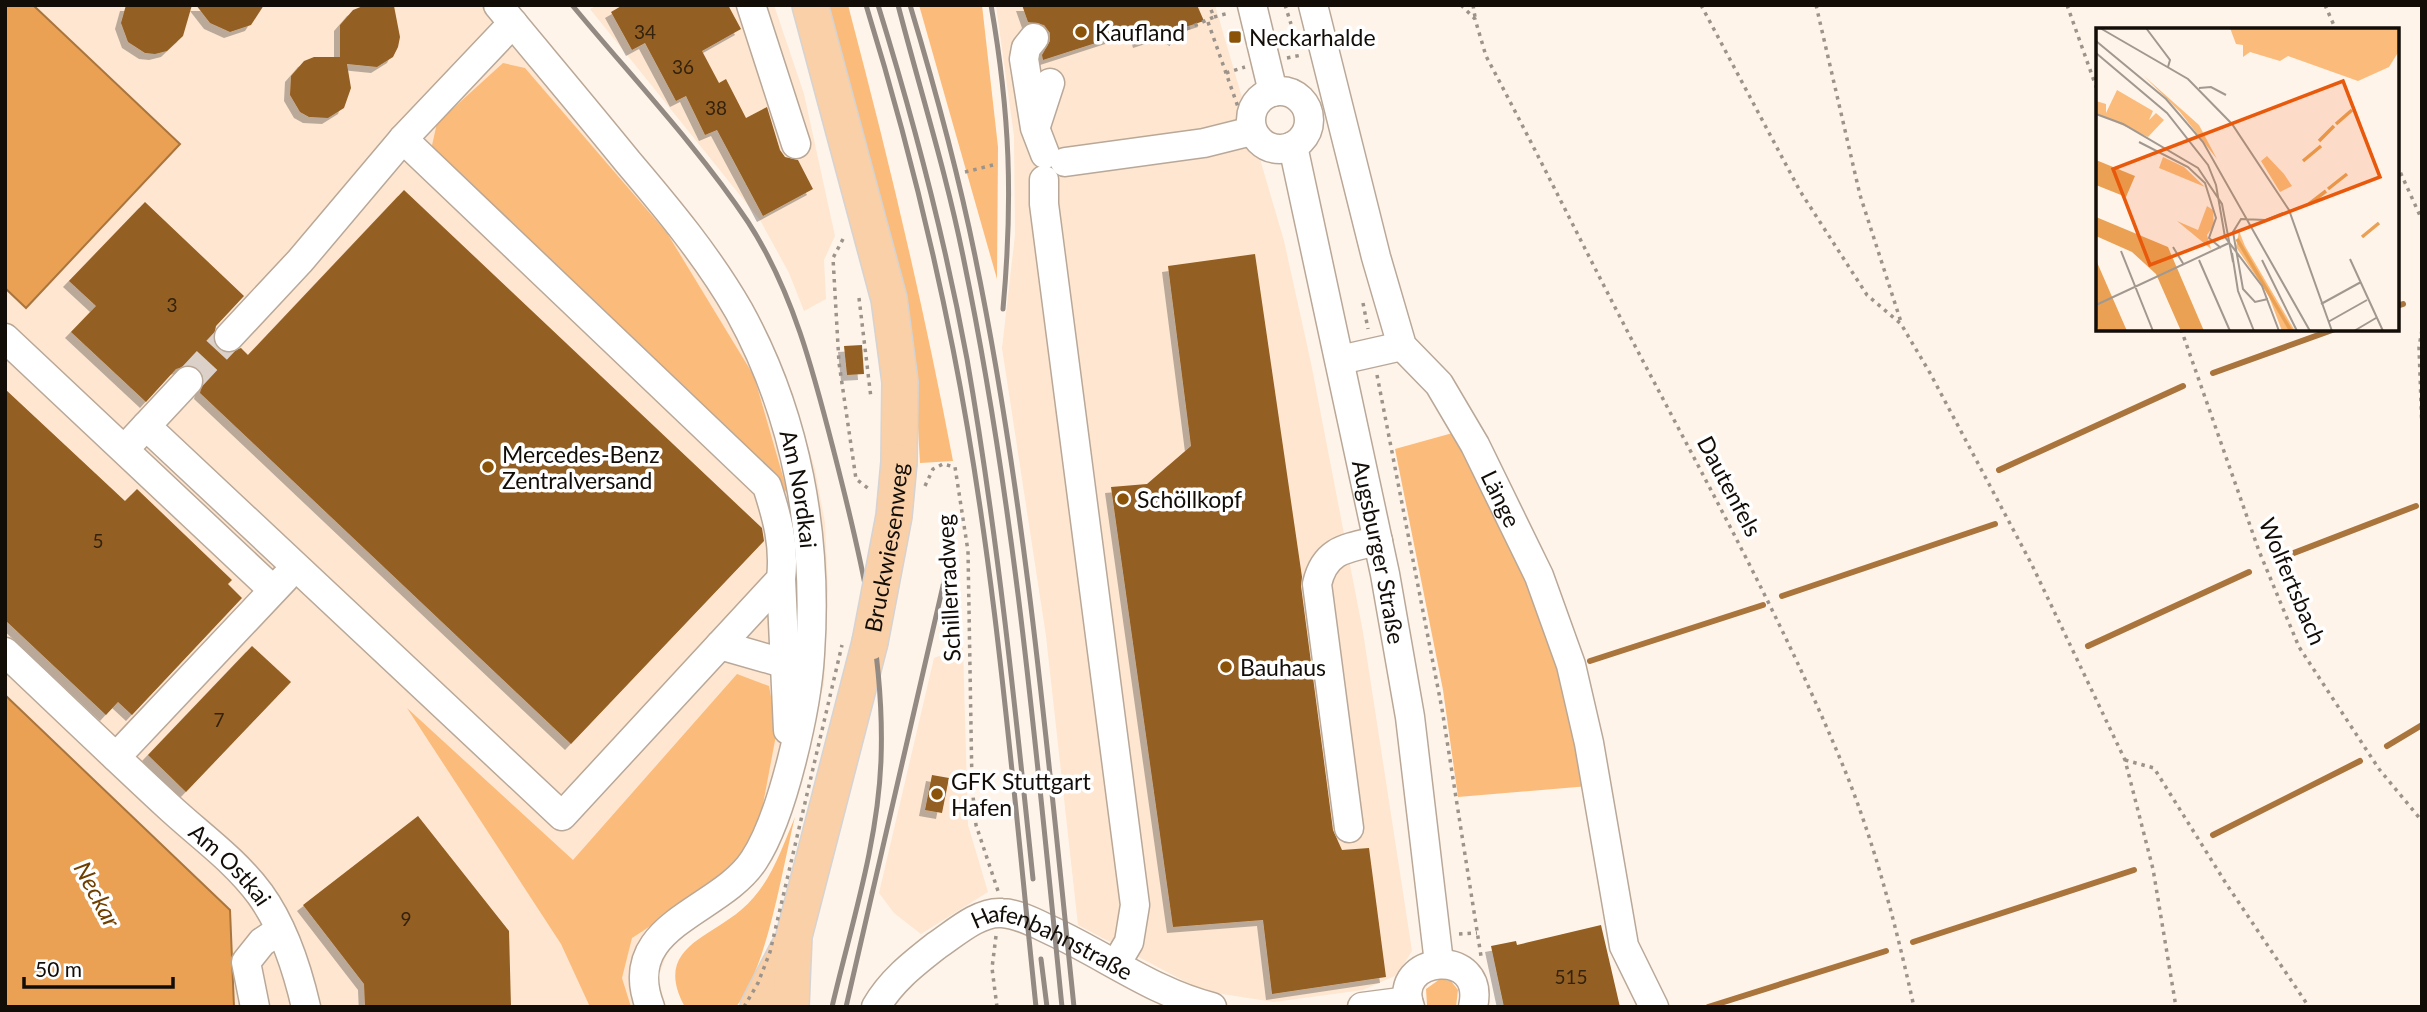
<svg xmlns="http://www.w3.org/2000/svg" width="2427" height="1012" viewBox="0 0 2427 1012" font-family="Lato,sans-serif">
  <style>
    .built { fill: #fee6d0 }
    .green { fill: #fbbb7a }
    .water { fill: #eaa154; stroke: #aa753d; stroke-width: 2 }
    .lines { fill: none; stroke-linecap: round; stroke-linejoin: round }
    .stream { stroke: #aa753d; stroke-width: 6 }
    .building { fill: #945f22; filter: url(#shadow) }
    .minor-tunnel { stroke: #dcd1c8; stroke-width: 28; stroke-dasharray: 28 14; stroke-linecap: butt }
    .minor-casing { stroke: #b9a898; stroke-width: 31 }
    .major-casing { stroke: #d5d3d3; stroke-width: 38 }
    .path { stroke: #9c938b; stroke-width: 3.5; stroke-dasharray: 3.5 5; stroke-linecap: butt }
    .minor { stroke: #fff; stroke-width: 28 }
    .major { stroke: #f9d0a7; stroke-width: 35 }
    .rail { stroke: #938a83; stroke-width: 5 }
    .major-bridge-casing { stroke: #d5d3d3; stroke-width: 38; stroke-linecap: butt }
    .path-bridge { stroke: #9c938b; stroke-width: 3.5; stroke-dasharray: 3.5 5; stroke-linecap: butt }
    .major-bridge { stroke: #f9d0a7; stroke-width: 35 }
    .poi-dot { fill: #8b5307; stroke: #fff; stroke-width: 2.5 }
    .labels { text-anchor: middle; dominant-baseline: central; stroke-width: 7; stroke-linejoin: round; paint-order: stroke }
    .number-label { font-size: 19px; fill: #33220e }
    .poi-label { font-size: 23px; fill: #130d08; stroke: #fff; text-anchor: start }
    .street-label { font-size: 23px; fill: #130d08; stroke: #fff }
    .water-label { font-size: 24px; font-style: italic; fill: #6e3f00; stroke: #fff }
    .inset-river { fill: none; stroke: #eaa154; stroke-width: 3.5 }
    .inset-road { fill: none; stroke: #a19890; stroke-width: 2 }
    .view { fill: #e8590c; fill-opacity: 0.15; stroke: #e8590c; stroke-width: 3.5 }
    .inset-edge { fill: none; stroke: #130d08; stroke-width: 3.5 }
  </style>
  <defs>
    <filter id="shadow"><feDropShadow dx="-6" dy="6" stdDeviation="0" flood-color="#0004"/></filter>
  </defs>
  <rect width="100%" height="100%" fill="#fff4ea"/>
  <g class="built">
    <path d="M33 5H516L767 337 790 387 815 469 825 523 828 589 824 685 768 853 671 942 658 978 666 1007H234L230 910 5 695V288L27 308 180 144Z"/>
    <path d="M598 5H774L804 94 835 236 824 260 826 299 804 311 789 273 760 220 590 9Z"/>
    <path d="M996 5H1215L1284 241 1311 363 1363 632 1412 951 1397 975 1363 990 1274 1002 1203 991 1078 925 1046 636 1002 348 1015 235 1014 136Z"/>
    <path d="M963 647 968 825 988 892 921 934 894 913 879 893 934 658Z"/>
  </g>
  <g class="green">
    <path d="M825 5H848C888 156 924 307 953 461L920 463 914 357 890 233Z"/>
    <path d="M919 5H982L998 147 997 279Z"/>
    <path d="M503 63 525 68 667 233 754 376 788 494 431 150 437 123Z"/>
    <path d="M1467 429 1531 560 1589 786 1458 797 1443 690 1395 449Z"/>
    <path d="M737 674 769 686 777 730 760 820 735 871 632 938 622 978 631 1007H590L561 944 407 708 573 860Z"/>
    <path d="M795 817C782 869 768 966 736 1007H685C653 949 707 939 741 910 770 886 781 850 795 817Z"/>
    <path d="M1440 979 1451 981 1458 990 1456 1007 1427 1005 1426 989Z"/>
  </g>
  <g class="water">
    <path d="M5 5H33L180 144 26 308 5 288Z"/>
    <path d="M5 695 230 910 234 1007H5Z"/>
  </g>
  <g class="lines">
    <g class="stream">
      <path d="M2397 306 2403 304"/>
      <path d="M2213 373 2335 329"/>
      <path d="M1999 470 2183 386"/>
      <path d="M2278 559 2416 506"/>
      <path d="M1782 596 1995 524"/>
      <path d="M2088 646 2249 572"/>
      <path d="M1590 661 1763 605"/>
      <path d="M2387 746 2422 725"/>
      <path d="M2213 835 2360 761"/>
      <path d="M1913 942 2134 870"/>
      <path d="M1708 1007 1886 951"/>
    </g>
  </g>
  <g class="building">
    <path d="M126 5H192L183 36 167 51 155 54 145 53 128 42 121 23Z"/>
    <path d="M196 5H264L251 25 230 32 210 23Z"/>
    <path d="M623 5H728L741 29 702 51 719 83 726 79 746 118 767 107 780 150 785 157 798 160 813 189 763 216 717 130 705 135 686 96 676 101 645 43 632 50 611 12Z"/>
    <path d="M1022 5H1197L1204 21 1139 42 1136 30 1043 60 1042 55 1050 41V33L1044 25 1028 22Z"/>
    <path d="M363 6H394L400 37 398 47 393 57 377 67 347 64 351 88 344 108 328 118 309 117 300 112 290 95 291 76 304 61 314 57H340V25L353 10Z"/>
    <path d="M404 190 762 528 764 541 571 744 200 393 204 377 199 368 191 365 176 369 146 402 71 332 96 306 69 281 145 202 244 296 216 326 213 341 225 353 241 348 248 355Z"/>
    <path d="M1255 254 1302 577 1301 586 1333 830 1342 850 1369 848 1386 977 1272 994 1263 920 1173 927 1111 487 1147 484 1191 446 1168 266Z"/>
    <path d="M862 345 864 374 847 375 844 346Z"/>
    <path d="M5 389 125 501 137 489 232 580 228 584 242 598 132 715 118 702 106 715 5 620Z"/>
    <path d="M252 646 291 682 186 792 148 755Z"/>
    <path d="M932 775 949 778 942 813 925 810Z"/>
    <path d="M418 816 509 931 511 1007H365L364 984 303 905Z"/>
    <path d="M1601 925 1620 1007H1504L1491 946 1516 941 1517 945Z"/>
  </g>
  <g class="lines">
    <path class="minor-tunnel" d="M188 381 229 337"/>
    <g class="minor-casing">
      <g id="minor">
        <path id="s1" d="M498 5C541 57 585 109 628 162 668 209 708 257 739 311 797 416 818 535 810 654 807 707 783 816 754 860 720 913 618 924 650 1007"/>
        <path d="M751 5 796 144"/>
        <path d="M1252 5 1273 92"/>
        <path id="s2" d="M1313 5 1376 257 1402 346 1439 384 1475 445 1539 576 1571 665 1589 743 1624 946 1654 1007"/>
        <path d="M1034 38 1026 48 1024 59 1035 128 1045 154"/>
        <circle cx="1280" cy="120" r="29"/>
        <path d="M1036 126 1050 83"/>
        <path id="s3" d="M1293 146 1385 574 1410 717 1439 963"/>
        <path d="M1065 162 1204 143 1252 131"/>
        <path d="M1044 180V204L1135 905 1129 942 1116 964"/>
        <path d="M229 337 300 261 403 139 513 23"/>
        <path d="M5 338 273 590"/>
        <path d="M1340 360 1402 346"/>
        <path d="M146 426 562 816 781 579C785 545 777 517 767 486L403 139"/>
        <path d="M133 440 188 381"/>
        <path d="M781 579 788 730"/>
        <path d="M720 645 783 663"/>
        <path id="s4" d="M5 652C59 703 113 755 168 806 199 835 234 859 260 894 284 927 297 968 306 1007"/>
        <path d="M116 757 285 578"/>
        <path d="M1349 828 1317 584C1325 549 1347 548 1378 541"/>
        <path d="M255 1007 246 962 262 942 280 930"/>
        <path id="s5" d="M876 1007C891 981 913 964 936 946 954 934 979 911 1002 913 1019 914 1037 924 1052 931 1106 956 1155 993 1212 1007"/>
        <path d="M1362 1007 1408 1001"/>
        <path d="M1410 1007C1390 956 1487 945 1473 1007"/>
      </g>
    </g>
    <g class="major-casing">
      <g id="major">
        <path d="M810 5 889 299 900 382 899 462"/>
        <path d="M758 1007 788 949"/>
        <path d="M791 1007 794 936 870 642"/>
      </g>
    </g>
    <g class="path">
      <path d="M1285 5 1291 24"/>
      <path d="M1461 5 1475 19 1486 56C1543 163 1596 273 1653 380 1722 511 1792 640 1848 778 1877 852 1897 930 1914 1007"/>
      <path d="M1473 5 1475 17"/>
      <path d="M1701 5 1800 191 1867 295 1901 324 1930 373 2032 565 2125 760 2153 869 2176 1007"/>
      <path d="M1816 5 1860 195 1901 322"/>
      <path d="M2067 5 2098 92"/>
      <path d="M2325 5 2336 30"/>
      <path d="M1214 17 1229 13"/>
      <path d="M1208 22 1238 107"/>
      <path d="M1168 45 1177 33 1214 17 1209 5"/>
      <path d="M1287 58 1302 55"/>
      <path d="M1226 73 1245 67"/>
      <path d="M2397 165 2422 220"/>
      <path d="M965 172 993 165"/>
      <path d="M843 239 833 258 839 363 856 479 869 489"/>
      <path d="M859 298 871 398"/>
      <path d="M1363 303 1368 329"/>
      <path d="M2181 329 2259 551 2299 647 2379 769 2422 821"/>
      <path d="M2422 330 2419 347 2422 431"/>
      <path d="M1377 375 1442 709 1481 956"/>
      <path d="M925 486 933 469 943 464 955 467 968 551 972 786 976 825 998 891"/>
      <path d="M2125 760 2154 768 2227 885 2309 1007"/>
      <path d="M1459 934 1477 933"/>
      <path d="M996 936 992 968 997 1007"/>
    </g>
    <use href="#minor" class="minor"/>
    <use href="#major" class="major"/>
    <g class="rail">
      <path d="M572 5C630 75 698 147 748 222 793 291 814 374 834 452 860 553 885 655 881 760 878 843 851 926 832 1007"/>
      <path d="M866 5C901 118 930 233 953 349 996 566 1013 788 1036 1007"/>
      <path d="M878 5C914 121 945 240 967 359 997 531 1015 705 1033 879"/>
      <path d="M898 5C920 90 947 175 964 261 1015 507 1037 758 1062 1007"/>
      <path d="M910 5C935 88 958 172 975 256 1026 504 1048 756 1074 1007"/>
      <path d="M991 5C1010 114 1013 199 1003 309"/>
      <path d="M1041 959 1047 1007"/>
      <path d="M846 1007 951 551"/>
    </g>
    <g class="major-bridge-casing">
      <g id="major-bridge">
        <path id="s6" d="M870 642 894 516 899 462"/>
      </g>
    </g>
    <path class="path-bridge" d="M744 1007 758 983 770 952 842 645"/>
    <use href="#major-bridge" class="major-bridge"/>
  </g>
  <g class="poi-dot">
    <circle cx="1081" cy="32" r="7"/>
    <rect x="1228" y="30" width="14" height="14" rx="3.5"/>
    <circle cx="488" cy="467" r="7"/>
    <circle cx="1123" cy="499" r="7"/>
    <circle cx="1226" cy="667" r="7"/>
    <circle cx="937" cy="794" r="7"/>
  </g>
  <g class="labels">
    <g class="number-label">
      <text x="645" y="31">34</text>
      <text x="683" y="66">36</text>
      <text x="716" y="107">38</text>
      <text x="172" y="304">3</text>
      <text x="98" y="540">5</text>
      <text x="219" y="719">7</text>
      <text x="406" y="918">9</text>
      <text x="1571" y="976">515</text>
    </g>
    <g class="poi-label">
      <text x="1095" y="32">Kaufland</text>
      <text x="1249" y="37">Neckarhalde</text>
      <text x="502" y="454">Mercedes-Benz<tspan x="502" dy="26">Zentralversand</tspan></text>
      <text x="1137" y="499">Schöllkopf</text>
      <text x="1240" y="667">Bauhaus</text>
      <text x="951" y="781">GFK Stuttgart<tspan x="951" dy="26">Hafen</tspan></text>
    </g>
    <g class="street-label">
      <text transform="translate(1730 486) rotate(62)">Dautenfels</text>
      <text stroke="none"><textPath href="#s1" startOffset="579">Am Nordkai</textPath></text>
      <text stroke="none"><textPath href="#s2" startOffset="536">Länge</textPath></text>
      <text stroke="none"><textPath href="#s6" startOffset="96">Bruckwiesenweg</textPath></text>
      <text stroke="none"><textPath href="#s3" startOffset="415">Augsburger Straße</textPath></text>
      <text transform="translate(2293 581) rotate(67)">Wolfertsbach</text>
      <text transform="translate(948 588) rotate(-93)">Schillerradweg</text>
      <text stroke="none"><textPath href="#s4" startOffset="310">Am Ostkai</textPath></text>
      <text stroke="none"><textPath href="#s5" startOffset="217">Hafenbahnstraße</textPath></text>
    </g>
    <g class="water-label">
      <text transform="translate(98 894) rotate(62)">Neckar</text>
    </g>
  </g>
  <g transform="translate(2096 28)">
    <rect width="303" height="303" fill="#fff4ea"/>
    <path d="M134 0H303V23L293 39 262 53 192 28 184 33 154 24 147 29V17L140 16ZM48 48 103 97 121 131 84 84ZM21 62 57 83 53 92 60 85 68 92 52 109 0 85V73L10 76V85ZM171 128 188 146 196 158 184 164 165 133ZM67 129 88 139 109 159 63 140ZM111 178 117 182 118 197 111 207 115 221 81 193 102 202ZM143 203 149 218 199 303H186L172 266 140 219Z" fill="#fbbb7a"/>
    <path d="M0 132 39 148 30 169 0 157ZM0 189 72 219 108 303H85L60 246 36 224 0 208ZM0 232 31 303H3L0 296Z" fill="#eaa154"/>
    <path class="inset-river" d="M240 96 256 82M223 113 238 98M207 133 225 118M232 161 251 146M213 176 230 163M266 209 283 195M141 211 195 303"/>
    <path class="inset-road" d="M4 0 92 51 136 96 193 182 236 303M50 0 74 32 72 39M0 13 70 71 107 114 214 303M0 25 71 85 112 137 120 157 129 209 166 258 183 303M103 60 115 59 130 67M0 86 27 96 102 140 126 176 137 234M43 114 92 139 109 155 120 190 113 210 125 220M77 219 88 237M25 223 57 303M136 225 142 263 158 303M254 231 287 303M103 232 134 303M166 232 201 303M172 271 159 274 147 261 137 204 145 191 170 192 187 185M225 276 265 254M0 277 133 215M232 294 271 272M258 303 280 290"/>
    <path class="view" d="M247 53 284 149 54 237 17 141Z"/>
    <rect width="303" height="303" class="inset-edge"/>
  </g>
  <rect width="2427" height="1012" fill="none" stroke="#130d08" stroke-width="14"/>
  <path d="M24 977v10h149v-10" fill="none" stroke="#130d08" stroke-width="3.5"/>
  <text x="35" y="977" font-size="21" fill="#130d08" stroke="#ffffff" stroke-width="5" paint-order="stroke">50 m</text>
</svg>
